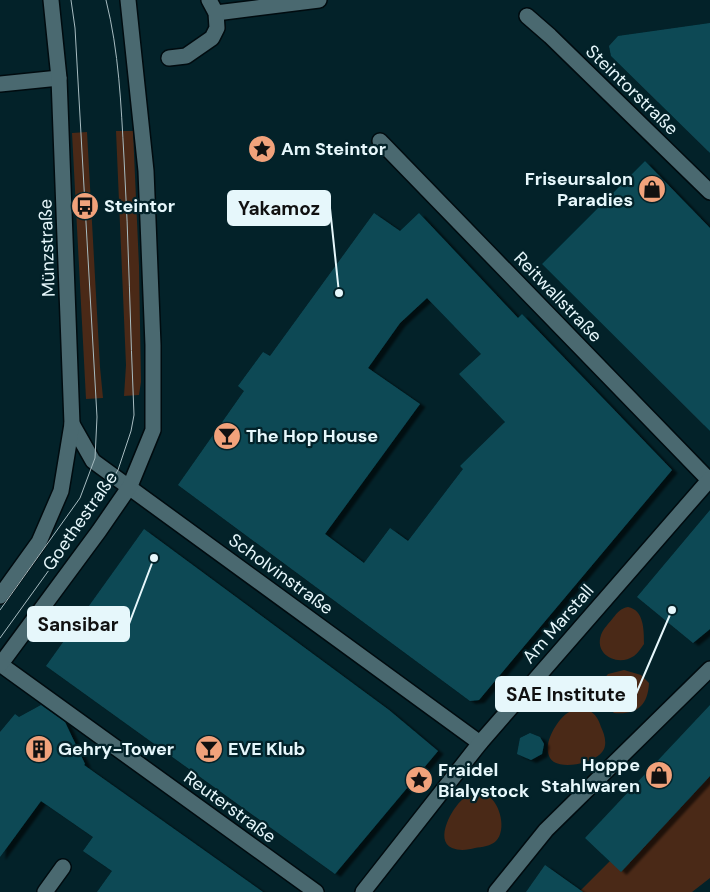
<svg xmlns="http://www.w3.org/2000/svg" width="710" height="892" viewBox="0 0 710 892" font-family="'DM Sans',sans-serif">
  <style>
    .green { fill: #4a2917 }
    .building { fill: #0d4955; fill-rule: evenodd; filter: url(#shadow) }
    .lines { fill: none; stroke-linecap: round; stroke-linejoin: round }
    .minor-casing { stroke: #000b0f; stroke-width: 18 }
    .minor { stroke: #4a6970; stroke-width: 15 }
    .tram { stroke: #a7bcc1; stroke-width: 1 }
    .labels { text-anchor: middle; dominant-baseline: central; stroke-width: 4.5; stroke-linejoin: round; paint-order: stroke }
    .street-label { font-size: 18px; fill: #e6f7fb; stroke: #032229 }
    .poi-label { font-size: 18px; font-weight: bold; fill: #e6f7fb; stroke: #032229; text-anchor: start }
    .leader { fill: none; stroke: #e6f7fb; stroke-width: 2 }
    .callout-dot { fill: #e6f7fb; stroke: #032229; stroke-width: 2 }
    .callout { fill: #e6f7fb; stroke: #e6f7fb; stroke-width: 2 }
    .callout-label { font-size: 19px; text-anchor: middle; font-weight: bold; fill: #111 }
  </style>
  <defs>
    <filter id="shadow"><feDropShadow dx="5.5" dy="3" stdDeviation="1" flood-color="#0009"/></filter>
  </defs>
  <rect width="100%" height="100%" fill="#032229"/>
  <g class="green">
    <path d="M116 131H133L139 266 141 382 139 395 124 396 126 365Z"/>
    <path d="M87 132 100 367 103 398 86 399 72 133Z"/>
    <path d="M628 607C644 610 644 630 644 644 641 648 638 653 634 656 618 667 594 655 601 635 603 629 609 623 613 618 617 613 621 608 628 607Z"/>
    <path d="M624 670 641 675 649 683C648 706 636 715 614 713L605 704 601 693 602 681 608 674Z"/>
    <path d="M584 708C594 712 598 717 601 727 604 733 607 742 604 749 598 763 558 772 550 758 542 745 556 722 566 714 571 710 578 709 584 708Z"/>
    <path d="M710 776V878L692 892H579L610 861 621 871Z"/>
    <path d="M481 793C483 794 486 795 488 796 500 803 507 830 496 841 491 846 482 847 475 848 468 850 459 851 452 848 434 840 452 808 463 799 468 795 475 794 481 793Z"/>
  </g>
  <g class="building">
    <path d="M710 23V153L611 56 609 46 618 36Z"/>
    <path d="M645 161 710 228V431L542 264Z"/>
    <path d="M374 213 400 231 419 213 518 318 522 314 672 470 479 700 470 701 178 485 244 391 238 386 263 352 270 356ZM427 298 481 354 459 374 505 422 460 466 463 469 408 541 390 528 364 563 325 534 420 404 368 368 400 323Z"/>
    <path d="M710 510V629L693 643 637 597Z"/>
    <path d="M144 529 389 710 438 751 335 874 46 666Z"/>
    <path d="M41 705 65 722 85 764 84 765 263 892H97L112 871 83 851 93 837 41 801 0 857V732L15 714 19 717Z"/>
    <path d="M710 705V776L621 872 585 838Z"/>
    <path d="M530 733 540 737 544 744 542 754 531 760 517 754 520 738Z"/>
    <path d="M545 865 583 892H526Z"/>
  </g>
  <g class="lines">
    <g class="minor-casing">
      <g id="minor">
        <path d="M216 13 319 0"/>
        <path d="M527 16 550 36 710 192"/>
        <path d="M169 58 186 56 212 38 217 28 216 13 209 0"/>
        <path d="M0 84 59 78"/>
        <path d="M380 141 709 480"/>
        <path d="M72 424 93 461 480 743"/>
        <path d="M0 596 39 542 61 491 72 424 59 78 51 0"/>
        <path d="M0 664 316 892"/>
        <path d="M0 665 99 531 130 486 153 430V345L146 171 128 0"/>
        <path d="M45 892 63 867"/>
        <path d="M363 892 480 743 710 479"/>
        <path d="M496 892 546 830 710 669"/>
      </g>
    </g>
    <use href="#minor" class="minor"/>
    <g class="tram">
      <path d="M0 610 80 498 95 458 97 417 75 28 71 0"/>
      <path d="M0 638 93 509 118 470 131 431 134 415C130 329 129 243 124 158 121 104 119 52 106 0"/>
    </g>
  </g>
  <defs>
    <g id="sight-disc" transform="scale(1.4375)"><circle r="9.5" fill="#f1a27b" stroke="#032229"/><path d="M0-6L1.8-2.2L6-1.7L2.9 1.2L3.7 5.4L0 3.3L-3.7 5.4L-2.9 1.2L-6-1.7L-1.8-2.2Z" fill="#111"/></g>
    <g id="shop-disc" transform="scale(1.4375)"><circle r="9.5" fill="#f1a27b" stroke="#032229"/><path d="M-5-2.5h2.3a2.7 3.5 0 0 1 5.4 0H5L5.5 6h-11ZM-1.5-2.5h3a1.5 2.3 0 0 0-3 0Z" fill="#111"/></g>
    <g id="bus-disc" transform="scale(1.4375)"><circle r="9.5" fill="#f1a27b" stroke="#032229"/><path d="M-5-6H5V4H4V6H2V4H-2V6H-4V4H-5ZM-3.5-4V0h7V-4ZM-3.5 1.2v1.5H-2V1.2ZM2 1.2v1.5H3.5V1.2Z" fill="#111"/></g>
    <g id="bar-disc" transform="scale(1.4375)"><circle r="9.5" fill="#f1a27b" stroke="#032229"/><path d="M-6-5H6L.8 .8V4.5H3.5V6h-7V4.5H-.8V.8Z" fill="#111"/></g>
    <g id="building-disc" transform="scale(1.4375)"><circle r="9.5" fill="#f1a27b" stroke="#032229"/><path d="M-4-6H4V6H1V3H-1V6H-4ZM-2.5-4.3h1.7v1.8h-1.7ZM.8-4.3h1.7v1.8H.8ZM-2.5-1h1.7V.8h-1.7ZM.8-1h1.7V.8H.8Z" fill="#111"/></g>
  </defs>
  <g fill-rule="evenodd">
    <use href="#sight-disc" x="262" y="149"/>
    <use href="#shop-disc" x="652" y="189"/>
    <use href="#bus-disc" x="85" y="206"/>
    <use href="#bar-disc" x="227" y="436"/>
    <use href="#building-disc" x="39" y="749"/>
    <use href="#bar-disc" x="209" y="749"/>
    <use href="#shop-disc" x="659" y="775"/>
    <use href="#sight-disc" x="419" y="780"/>
  </g>
  <g class="labels">
    <g class="street-label">
      <text transform="translate(632 90) rotate(44)">Steintorstraße</text>
      <text transform="translate(47 248) rotate(-92)">Münzstraße</text>
      <text transform="translate(558 297) rotate(46)">Reitwallstraße</text>
      <text transform="translate(80 521) rotate(-55)">Goethestraße</text>
      <text transform="translate(281 574) rotate(36)">Scholvinstraße</text>
      <text transform="translate(558 624) rotate(-49)">Am Marstall</text>
      <text transform="translate(230 807) rotate(36)">Reuterstraße</text>
    </g>
    <g class="poi-label">
      <text x="281" y="149">Am Steintor</text>
      <text x="633" y="179" text-anchor="end">Friseursalon<tspan x="633" dy="21">Paradies</tspan></text>
      <text x="104" y="206">Steintor</text>
      <text x="246" y="436">The Hop House</text>
      <text x="58" y="749">Gehry-Tower</text>
      <text x="228" y="749">EVE Klub</text>
      <text x="640" y="765" text-anchor="end">Hoppe<tspan x="640" dy="21">Stahlwaren</tspan></text>
      <text x="438" y="770">Fraidel<tspan x="438" dy="21">Bialystock</tspan></text>
    </g>
  </g>
  <path class="leader" d="M339 293L330 208M154 558L129 624M672 610L636 694"/>
  <g class="callout-dot">
    <circle cx="339" cy="293" r="5"/>
    <circle cx="154" cy="558" r="5"/>
    <circle cx="672" cy="610" r="5"/>
  </g>
  <g class="callout">
    <rect x="228" y="191" width="102" height="34" rx="5"/>
    <rect x="28" y="607" width="101" height="34" rx="5"/>
    <rect x="496" y="677" width="140" height="34" rx="5"/>
  </g>
  <g class="callout-label">
    <text x="279" y="215">Yakamoz</text>
    <text x="78" y="631">Sansibar</text>
    <text x="566" y="701">SAE Institute</text>
  </g>
</svg>
